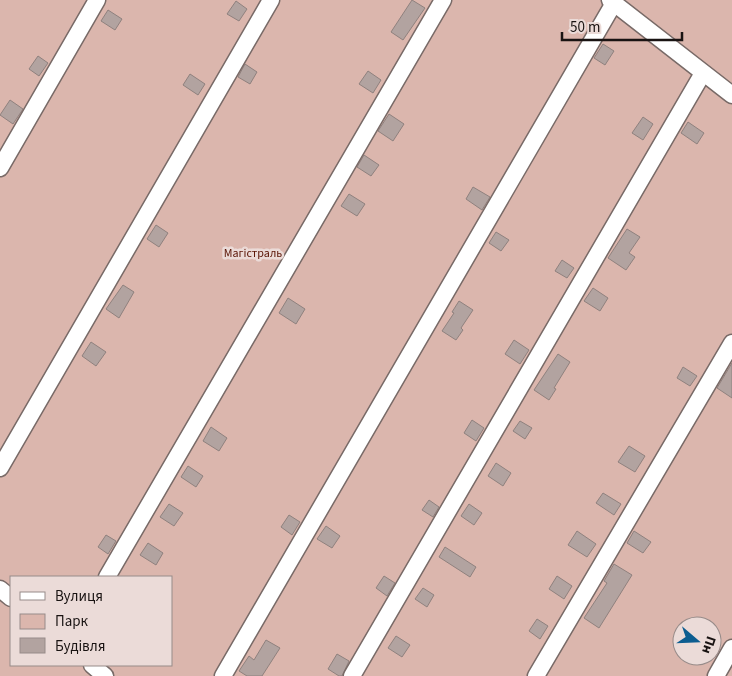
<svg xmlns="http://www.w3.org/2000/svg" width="732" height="676" viewBox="0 0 732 676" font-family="'Source Sans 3',sans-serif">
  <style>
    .green { fill: #dbb6ad; fill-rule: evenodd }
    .building { fill: #b2a3a0; stroke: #8f817e }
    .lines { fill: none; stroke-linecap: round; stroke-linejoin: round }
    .minor-casing { stroke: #786a67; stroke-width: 19 }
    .minor { stroke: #fff; stroke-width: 16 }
    .labels { text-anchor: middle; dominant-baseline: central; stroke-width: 5; stroke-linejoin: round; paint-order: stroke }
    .park-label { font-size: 12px; fill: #5a1405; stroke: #ebdbd8 }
  </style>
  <rect width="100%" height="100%" fill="#ebdbd8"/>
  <path class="green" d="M0 0H732V676H0ZM11 577H171V665H11ZM682 626H712V656H682Z"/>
  <g class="building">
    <path d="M412 0 425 8 403 40 391 32Z"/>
    <path d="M236 1 247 9 239 21 227 14Z"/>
    <path d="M108 10 122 19 115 30 101 21Z"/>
    <path d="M603 44 614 51 605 65 594 58Z"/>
    <path d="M38 56 48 63 39 76 29 69Z"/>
    <path d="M245 64 257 72 250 84 238 77Z"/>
    <path d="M368 71 381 80 373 93 359 84Z"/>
    <path d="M190 74 205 84 198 95 183 85Z"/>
    <path d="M10 100 23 109 13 124 0 115Z"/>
    <path d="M389 114 404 124 393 141 378 131Z"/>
    <path d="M643 117 653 124 643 140 632 133Z"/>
    <path d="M688 122 704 133 697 144 681 133Z"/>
    <path d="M364 155 379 165 371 176 357 167Z"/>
    <path d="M473 187 490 197 482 210 466 199Z"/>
    <path d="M349 194 365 204 357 216 341 206Z"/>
    <path d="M156 225 168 233 159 247 147 239Z"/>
    <path d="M627 229 640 237 629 253 635 257 626 270 608 258Z"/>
    <path d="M496 232 509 240 501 251 489 243Z"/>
    <path d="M562 260 574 268 567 278 555 271Z"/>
    <path d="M123 285 134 292 119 318 106 309Z"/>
    <path d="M593 288 608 298 600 311 584 301Z"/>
    <path d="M288 298 305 309 296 324 279 313Z"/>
    <path d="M459 301 473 310 461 328 463 330 456 340 442 331 454 313 452 312Z"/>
    <path d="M514 340 529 350 520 364 505 354Z"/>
    <path d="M91 342 106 352 96 366 82 356Z"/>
    <path d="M558 354 570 362 554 388 556 389 549 400 534 390Z"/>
    <path d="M732 363V398L717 388Z"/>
    <path d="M683 367 697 376 690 386 677 378Z"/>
    <path d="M472 420 484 428 476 441 464 433Z"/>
    <path d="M520 421 532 428 525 439 513 431Z"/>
    <path d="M211 427 227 438 219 451 203 441Z"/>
    <path d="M629 446 645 456 635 472 618 462Z"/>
    <path d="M496 463 511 473 503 486 488 476Z"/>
    <path d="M188 466 203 476 196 487 181 477Z"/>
    <path d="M603 493 621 504 614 515 596 503Z"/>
    <path d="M429 500 439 507 433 517 422 510Z"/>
    <path d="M169 504 183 513 174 526 160 517Z"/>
    <path d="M469 504 482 513 474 525 461 516Z"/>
    <path d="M289 515 300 522 292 535 281 527Z"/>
    <path d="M326 526 340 536 332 548 317 539Z"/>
    <path d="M577 531 596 544 587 557 568 545Z"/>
    <path d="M634 531 651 542 643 553 627 543Z"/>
    <path d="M106 535 116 541 108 554 98 547Z"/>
    <path d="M148 543 163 553 156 565 140 555Z"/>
    <path d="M445 547 476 567 470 577 439 557Z"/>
    <path d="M614 564 632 575 599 628 584 618 607 583 604 581Z"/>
    <path d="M384 576 395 583 387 596 376 588Z"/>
    <path d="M557 576 572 586 564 599 549 589Z"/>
    <path d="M423 588 434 595 427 607 415 599Z"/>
    <path d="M537 619 548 626 540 639 529 631Z"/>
    <path d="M396 636 410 645 402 657 388 648Z"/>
    <path d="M266 640 280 648 262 676H247L239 671 249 656 254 660Z"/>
    <path d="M337 654 349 661 342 676H339L328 669Z"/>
  </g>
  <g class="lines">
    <g class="minor-casing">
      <g id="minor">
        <path d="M610 0 732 95"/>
        <path d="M0 168 97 0"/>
        <path d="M0 468 271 0"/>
        <path d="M107 577 443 0"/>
        <path d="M0 589 11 598"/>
        <path d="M92 665 105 676"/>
        <path d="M223 676 614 3"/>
        <path d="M352 676 703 73"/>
        <path d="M536 676 732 343"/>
        <path d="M716 676 732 648"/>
      </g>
    </g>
    <use href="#minor" class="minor"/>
  </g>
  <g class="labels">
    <g class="park-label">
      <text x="253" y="253">Магістраль</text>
    </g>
  </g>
  <rect x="10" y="576" width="162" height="90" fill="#ebdbd8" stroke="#978b89"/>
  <rect x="20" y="592" width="25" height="8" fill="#ffffff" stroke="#978b89"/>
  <text x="55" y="601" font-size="15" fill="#191312">Вулиця</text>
  <rect x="20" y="614" width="25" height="15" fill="#dbb6ad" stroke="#978b89"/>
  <text x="55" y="626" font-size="15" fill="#191312">Парк</text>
  <rect x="20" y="638" width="25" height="15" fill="#b2a3a0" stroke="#978b89"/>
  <text x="55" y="651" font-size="15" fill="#191312">Будівля</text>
  <g transform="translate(697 641) rotate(109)"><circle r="24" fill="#ebdbd8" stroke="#978b89"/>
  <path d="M0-4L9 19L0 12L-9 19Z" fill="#0c5d90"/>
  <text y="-8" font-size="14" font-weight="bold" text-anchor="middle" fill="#191312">Пн</text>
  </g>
  <path d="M562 32v8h120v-8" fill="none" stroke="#191312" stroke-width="2.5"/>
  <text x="570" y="32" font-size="15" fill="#191312" stroke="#ebdbd8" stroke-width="4" paint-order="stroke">50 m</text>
</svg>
